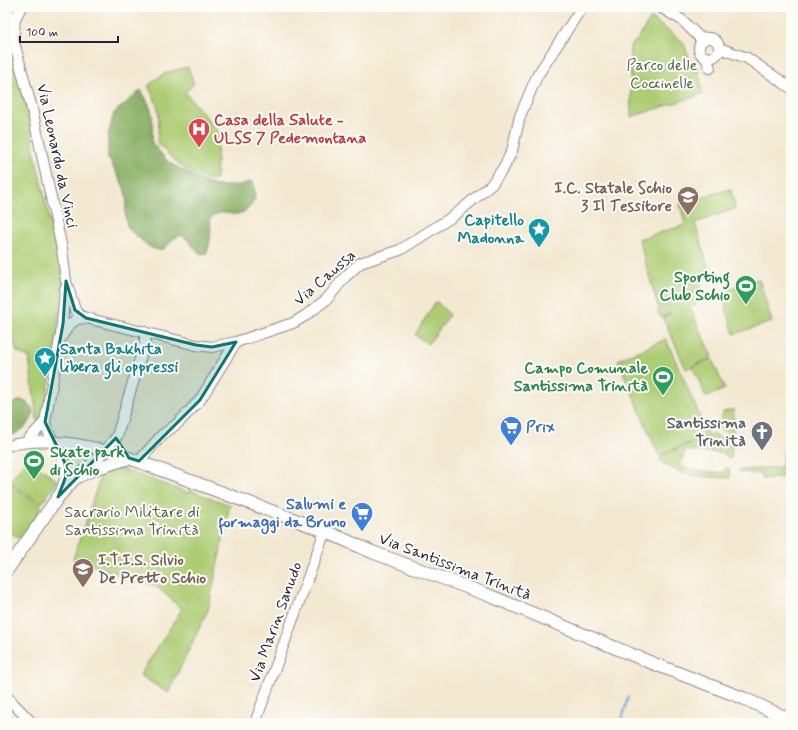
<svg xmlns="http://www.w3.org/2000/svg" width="798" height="730" viewBox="0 0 798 730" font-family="Mynerve,sans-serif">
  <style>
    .green { fill: #adcd75; stroke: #687858 }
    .forest { fill: #8ab066; stroke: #566950 }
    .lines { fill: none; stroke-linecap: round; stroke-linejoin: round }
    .stream { stroke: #5aa2d1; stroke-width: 2 }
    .tertiary-casing { stroke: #8a8586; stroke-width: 12 }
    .primary-casing { stroke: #8a8586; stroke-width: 14 }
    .tertiary { stroke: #fff; stroke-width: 10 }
    .primary { stroke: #fff; stroke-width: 12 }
    .marked { fill: #0f766e; fill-opacity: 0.2; stroke: #0f766e; stroke-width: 3; stroke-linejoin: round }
    .labels { text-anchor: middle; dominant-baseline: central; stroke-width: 4; stroke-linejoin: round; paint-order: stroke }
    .park-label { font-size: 16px; fill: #535e4f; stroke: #fdfcf7 }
    .health-label { font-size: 16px; font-weight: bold; fill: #be3a42; stroke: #fdfcf7; text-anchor: start }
    .street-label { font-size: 16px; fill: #22223b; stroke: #fdfcf7 }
    .education-label { font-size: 16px; font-weight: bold; fill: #785e54; stroke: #fdfcf7; text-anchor: end }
    .culture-label { font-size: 16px; font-weight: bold; fill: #0d838f; stroke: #fdfcf7; text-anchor: end }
    .leisure-label { font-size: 16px; font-weight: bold; fill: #27864d; stroke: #fdfcf7; text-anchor: end }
    .worship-label { font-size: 16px; font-weight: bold; fill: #5b616d; stroke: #fdfcf7; text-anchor: end }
    .shop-label { font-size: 16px; font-weight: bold; fill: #366cbe; stroke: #fdfcf7; text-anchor: start }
  </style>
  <rect width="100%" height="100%" fill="#fdfcf7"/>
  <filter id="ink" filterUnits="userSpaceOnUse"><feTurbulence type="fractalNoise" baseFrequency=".025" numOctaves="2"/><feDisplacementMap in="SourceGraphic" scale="8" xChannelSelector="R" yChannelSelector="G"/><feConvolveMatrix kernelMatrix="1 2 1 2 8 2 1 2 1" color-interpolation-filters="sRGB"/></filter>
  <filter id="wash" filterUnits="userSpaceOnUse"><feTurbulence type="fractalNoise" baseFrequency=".012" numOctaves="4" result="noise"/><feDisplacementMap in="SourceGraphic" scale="16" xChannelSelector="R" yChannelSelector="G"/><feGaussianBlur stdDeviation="0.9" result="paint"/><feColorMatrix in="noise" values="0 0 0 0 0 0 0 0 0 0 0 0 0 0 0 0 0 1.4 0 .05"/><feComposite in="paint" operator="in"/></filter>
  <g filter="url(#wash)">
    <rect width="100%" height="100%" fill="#f3e8d0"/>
    <g class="green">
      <path d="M651 18 683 42 690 60 698 69 703 94 631 117 630 46 637 40Z"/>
      <path d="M7 27 25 98 35 155 63 279 55 348 43 420H37L29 357 17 352 13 338 7 333Z"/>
      <path d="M188 67 194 84 185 92 218 131 216 180C191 179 172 159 157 142 160 115 161 109 148 86 160 74 172 70 188 67Z"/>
      <path d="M730 189 735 204 734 209 695 223 710 273 708 276 700 279 702 291 658 307 639 239 685 225 680 204Z"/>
      <path d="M759 279 772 322 734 334 721 291Z"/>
      <path d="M694 297 696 306H689L712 357 686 369 663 317 672 313 660 317 658 309Z"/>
      <path d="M436 301 448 313 449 316 428 344 415 335Z"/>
      <path d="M666 339 708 435 659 456 618 360Z"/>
      <path d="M712 359 725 389 706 397 693 367Z"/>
      <path d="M734 409 733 432 731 434 721 430 719 425 723 412Z"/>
      <path d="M712 434 732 443 731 458H727L724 453 685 450 680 467 703 472 723 473 726 468H729L730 478C706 477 679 477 660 460L661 456Z"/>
      <path d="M791 449V475L788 477 762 479V474L738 472 740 470 782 467 784 451Z"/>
      <path d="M27 458 58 481 41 504 10 482Z"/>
      <path d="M114 469H122L188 493 189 490 230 505 208 610 168 693 140 675 182 609 157 587 73 559 101 475Z"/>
      <path d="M7 482 42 507 21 537 18 538C2 531 7 498 7 482Z"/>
    </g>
    <g class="forest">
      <path d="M141 90C155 113 153 117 152 143L168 162 204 182 217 186 241 185 251 181C260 195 253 212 236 214 231 215 225 212 220 213 215 214 212 216 210 220 212 232 210 242 207 253L201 254C192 249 191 240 181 235L173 239 164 249 158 250 151 248 134 234 127 226 125 213 127 199 124 187 108 158V135L114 113Z"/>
      <path d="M21 400C47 410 25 432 7 437V406Z"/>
    </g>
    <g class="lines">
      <path class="stream" d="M621 723 628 697"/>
    </g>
  </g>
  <g filter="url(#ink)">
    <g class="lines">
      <g class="tertiary-casing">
        <g id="tertiary">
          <path d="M660 7 682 20 699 37 708 38"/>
          <path d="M7 16 32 109 62 249 66 281 75 310 79 315 86 318"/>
          <path d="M14 32 15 19 21 7"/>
          <circle cx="709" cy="48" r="10"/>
          <path d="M719 48 747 58 791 88"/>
          <path d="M706 57 710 68"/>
          <path d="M61 334 65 289"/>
          <path d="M26 442 45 422"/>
          <path d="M7 446C48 436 90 444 129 458"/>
          <path d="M139 461 162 435 178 423 200 400 236 342"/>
          <path d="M81 473 106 450 117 436 145 342V334L143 331"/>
          <path d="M60 494C62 488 65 481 66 475 67 455 49 442 45 422L60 339 69 325 77 319 86 318 196 345 212 347 236 342 293 323 305 316 327 299 345 277 360 263 400 250 455 215 491 185 504 167 512 151 520 116 537 76 582 7"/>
          <path d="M7 697 32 723"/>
          <path d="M255 723 325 531"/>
        </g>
      </g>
      <g class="primary-casing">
        <path id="primary" d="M7 570 58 497 75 478 94 469 129 458 325 531 372 552 488 595 652 663 743 698 791 720"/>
      </g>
      <use href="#tertiary" class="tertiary"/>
      <use href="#primary" class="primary"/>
    </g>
  </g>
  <path class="marked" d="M66 281 75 310 86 318 196 345 212 347 236 342 200 400 139 461 129 458 116 438 58 497 66 476 65 463 45 422 63 324Z"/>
  <defs>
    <g id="hospital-pin" transform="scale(1.15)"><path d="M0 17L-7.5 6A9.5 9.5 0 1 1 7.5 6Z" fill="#e0444e" stroke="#fdfcf7"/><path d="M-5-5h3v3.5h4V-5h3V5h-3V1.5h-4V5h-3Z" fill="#fff"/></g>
    <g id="school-pin" transform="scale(1.15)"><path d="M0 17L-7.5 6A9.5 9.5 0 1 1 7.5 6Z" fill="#8d6e63" stroke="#fdfcf7"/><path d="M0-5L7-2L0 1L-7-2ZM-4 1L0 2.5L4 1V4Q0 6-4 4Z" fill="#fff"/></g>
    <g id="sight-pin" transform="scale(1.15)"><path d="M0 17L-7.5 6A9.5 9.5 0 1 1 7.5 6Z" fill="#0f9aa8" stroke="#fdfcf7"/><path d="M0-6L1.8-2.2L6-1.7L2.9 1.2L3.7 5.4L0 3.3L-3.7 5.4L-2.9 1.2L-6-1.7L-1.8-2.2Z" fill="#fff"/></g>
    <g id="stadium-pin" transform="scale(1.15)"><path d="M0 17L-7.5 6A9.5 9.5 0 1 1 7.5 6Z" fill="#2e9e5b" stroke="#fdfcf7"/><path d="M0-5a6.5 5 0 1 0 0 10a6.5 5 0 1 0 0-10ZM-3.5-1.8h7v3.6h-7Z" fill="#fff"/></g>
    <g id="supermarket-pin" transform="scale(1.15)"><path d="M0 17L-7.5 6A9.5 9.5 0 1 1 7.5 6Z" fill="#3f7fe0" stroke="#fdfcf7"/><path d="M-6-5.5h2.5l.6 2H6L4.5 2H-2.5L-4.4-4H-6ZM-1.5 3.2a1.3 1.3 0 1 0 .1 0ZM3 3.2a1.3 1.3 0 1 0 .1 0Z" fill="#fff"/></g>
    <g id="church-pin" transform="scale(1.15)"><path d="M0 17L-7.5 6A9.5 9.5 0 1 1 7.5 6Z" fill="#6b7280" stroke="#fdfcf7"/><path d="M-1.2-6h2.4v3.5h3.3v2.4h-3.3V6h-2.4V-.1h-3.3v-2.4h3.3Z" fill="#fff"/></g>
  </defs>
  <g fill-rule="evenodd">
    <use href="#hospital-pin" x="199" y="129"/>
    <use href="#school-pin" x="688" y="197"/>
    <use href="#sight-pin" x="539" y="229"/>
    <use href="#stadium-pin" x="746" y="286"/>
    <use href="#sight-pin" x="45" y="358"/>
    <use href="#stadium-pin" x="663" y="377"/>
    <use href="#supermarket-pin" x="511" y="427"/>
    <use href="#church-pin" x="762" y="432"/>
    <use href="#stadium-pin" x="34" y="461"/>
    <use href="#supermarket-pin" x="362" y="513"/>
    <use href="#school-pin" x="83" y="569"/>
  </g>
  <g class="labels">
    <g class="park-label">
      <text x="662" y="65">Parco delle<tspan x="662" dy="18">Coccinelle</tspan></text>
      <text x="132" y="512">Sacrario Militare di<tspan x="132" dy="18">Santissima Trinità</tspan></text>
    </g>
    <g class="health-label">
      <text x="214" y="120">Casa della Salute -<tspan x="214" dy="18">ULSS 7 Pedemontana</tspan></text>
    </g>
    <g class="street-label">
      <text transform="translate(57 156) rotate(78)">Via Leonardo da Vinci</text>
      <text transform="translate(325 278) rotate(-41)">Via Caussa</text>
      <text transform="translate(455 567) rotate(21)">Via Santissima Trinità</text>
      <text transform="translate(276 622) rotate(-70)">Via Marin Sanudo</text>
    </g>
    <g class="education-label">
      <text x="672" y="188">I.C. Statale Schio<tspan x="672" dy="18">3 Il Tessitore</tspan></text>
      <text x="98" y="560" text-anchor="start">I.T.I.S. Silvio<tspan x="98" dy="18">De Pretto Schio</tspan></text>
    </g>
    <g class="culture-label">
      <text x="524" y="220">Capitello<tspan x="524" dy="18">Madonna</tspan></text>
      <text x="60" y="349" text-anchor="start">Santa Bakhita<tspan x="60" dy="18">libera gli oppressi</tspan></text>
    </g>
    <g class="leisure-label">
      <text x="730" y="277">Sporting<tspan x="730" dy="18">Club Schio</tspan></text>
      <text x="648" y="368">Campo Comunale<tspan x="648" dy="18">Santissima Trinità</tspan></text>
      <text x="50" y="452" text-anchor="start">Skate park<tspan x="50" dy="18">di Schio</tspan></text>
    </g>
    <g class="worship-label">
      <text x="746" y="423">Santissima<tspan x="746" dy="18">Trinità</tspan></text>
    </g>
    <g class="shop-label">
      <text x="526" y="427">Prix</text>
      <text x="346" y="504" text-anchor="end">Salumi e<tspan x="346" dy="18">formaggi da Bruno</tspan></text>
    </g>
  </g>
  <rect width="798" height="730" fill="none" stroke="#fdfcf7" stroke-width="24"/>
  <path d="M20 36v6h98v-6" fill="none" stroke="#22223b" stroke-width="2"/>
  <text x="26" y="36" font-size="12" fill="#22223b" stroke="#fdfcf7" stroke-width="3" paint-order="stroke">100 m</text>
</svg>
